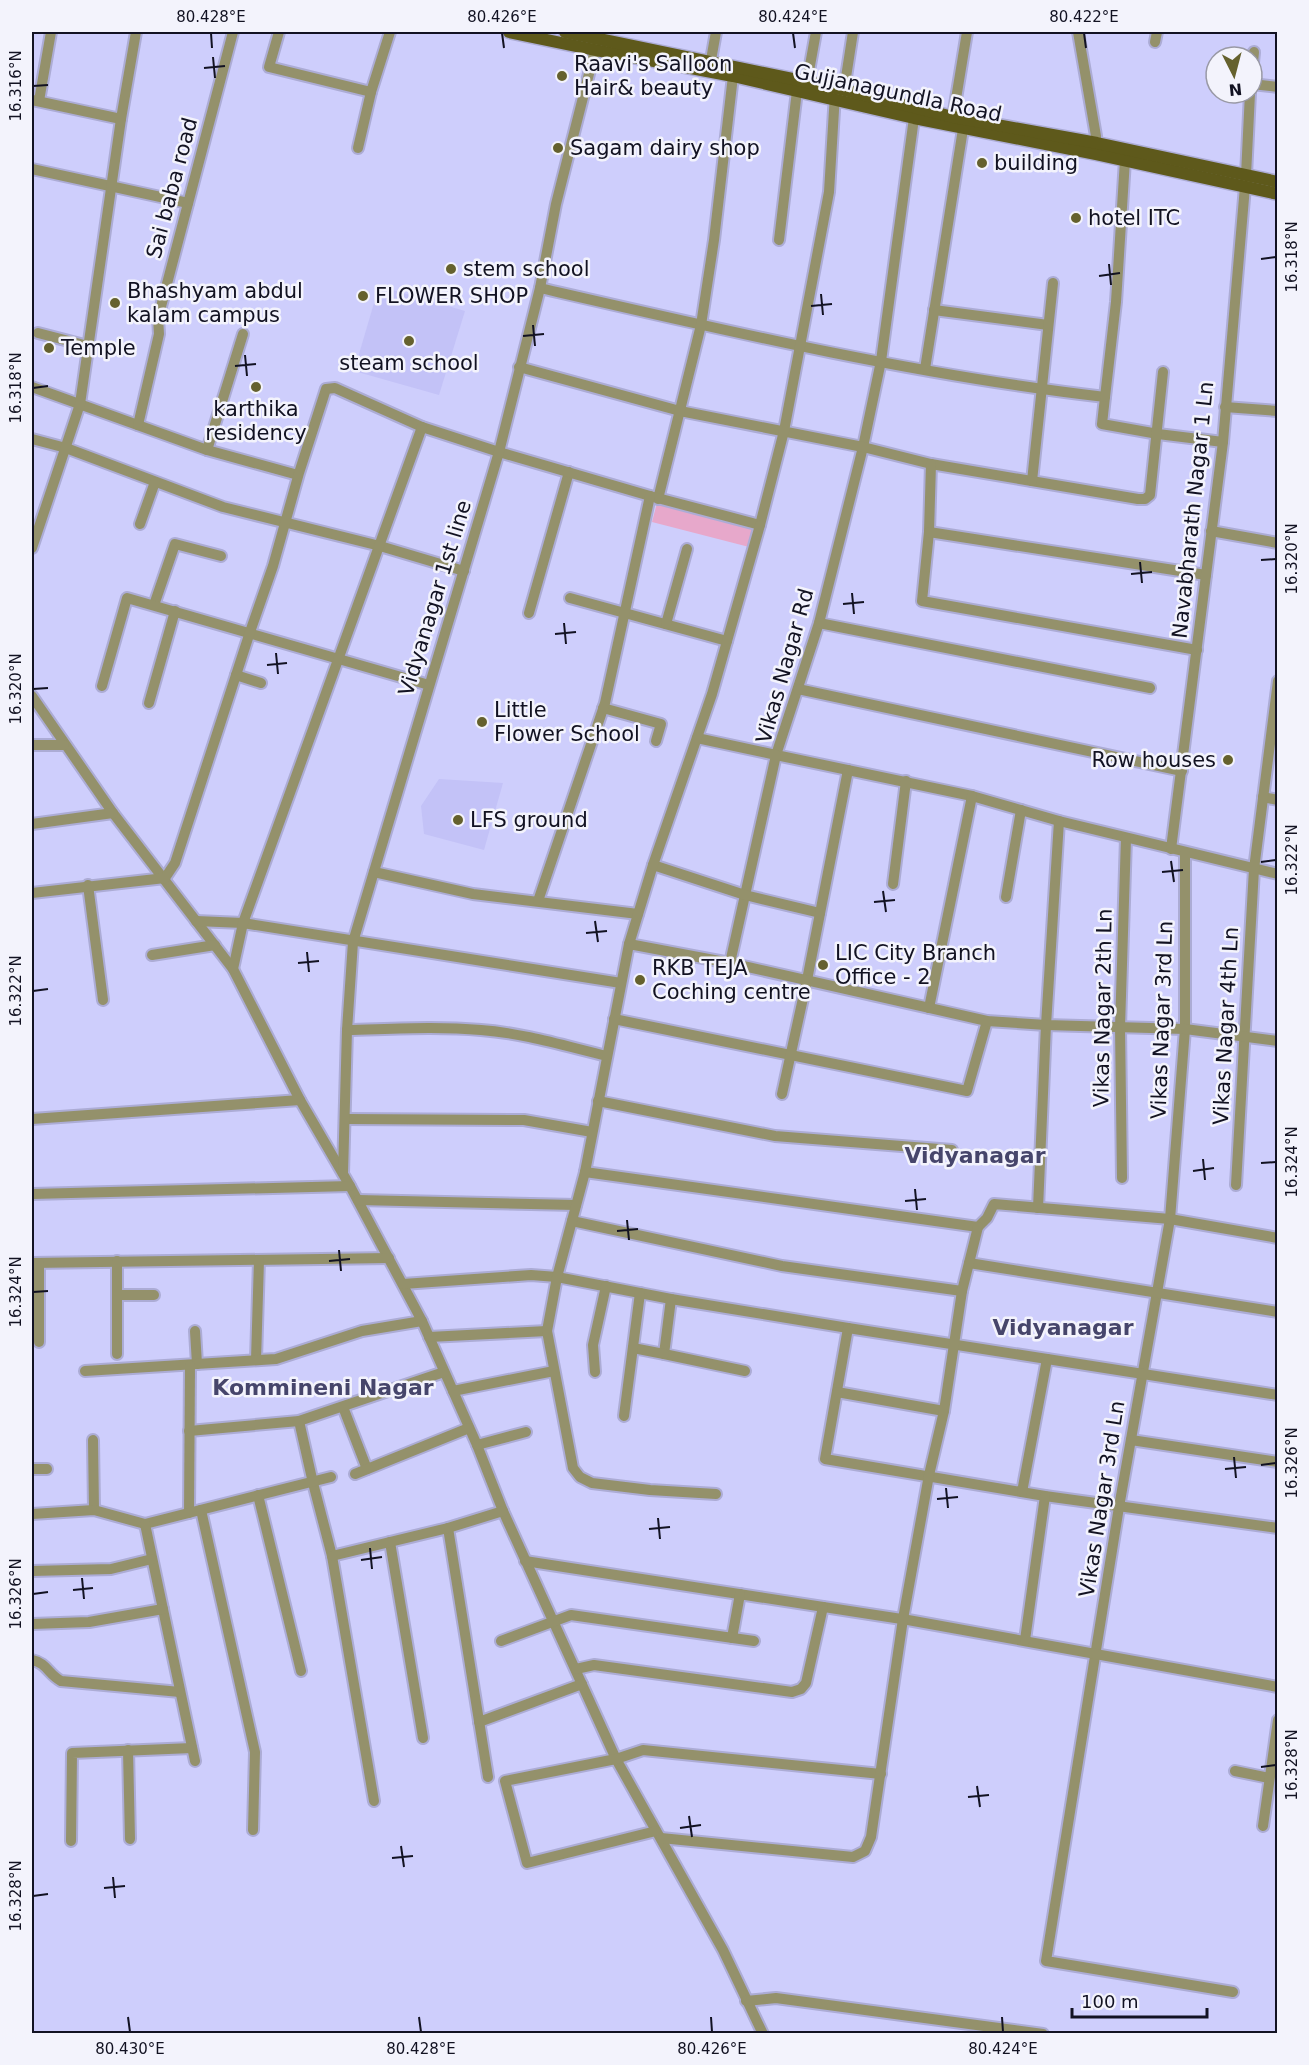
<svg xmlns="http://www.w3.org/2000/svg" width="1309" height="2065" viewBox="0 0 1309 2065" font-family="'DejaVu Sans',sans-serif">
  <style>
    .built { fill: #c3c2f7 }
    .green { fill: #e7a8cb }
    .lines { fill: none; stroke-linecap: round; stroke-linejoin: round }
    .minor-casing { stroke: #acacd5; stroke-width: 14 }
    .major-casing { stroke: #acacd5; stroke-width: 15 }
    .minor { stroke: #94916b; stroke-width: 10 }
    .major { stroke: #5e591b; stroke-width: 12 }
    .ticks { fill: none; stroke: #121222; stroke-width: 2 }
    .poi-dot { fill: #65612e; stroke: #f3f3fc; stroke-width: 2 }
    .labels { text-anchor: middle; dominant-baseline: central; stroke-width: 5; stroke-linejoin: round; paint-order: stroke }
    .poi-label { font-size: 21px; fill: #121222; stroke: #f3f3fc; text-anchor: start }
    .street-label { font-size: 21px; fill: #121222; stroke: #f3f3fc }
    .neighbourhood-label { font-size: 22px; font-weight: bold; fill: #46456b; stroke: #f3f3fc }
    .neatline { fill: none; stroke: #121222; stroke-width: 2 }
    .ticks-label { font-size: 15px; text-anchor: middle; fill: #121222 }
  </style>
  <rect width="100%" height="100%" fill="#cecefc"/>
  <g class="built">
    <path d="M379 286 465 311 439 395 354 371Z"/>
    <path d="M439 779 503 783 484 850 424 834 421 806Z"/>
  </g>
  <path class="green" d="M658 499 760 525 753 548 652 522Z"/>
  <g class="lines">
    <g class="minor-casing">
      <g id="minor">
        <path d="M279 32 269 67 371 92 390 32"/>
        <path d="M1078 32 1096 136V150"/>
        <path d="M1155 42 1157 32"/>
        <path d="M711 60 716 32"/>
        <path d="M1252 73 1254 52"/>
        <path d="M807 82 816 32"/>
        <path d="M1252 84 1278 87"/>
        <path d="M844 90 853 32"/>
        <path d="M32 100 121 119"/>
        <path d="M39 101 51 32"/>
        <path d="M953 117 967 32"/>
        <path d="M914 118 881 361 863 447 819 623 776 755 972 796 1059 821 1278 874"/>
        <path d="M358 148 371 92"/>
        <path d="M32 169 188 203"/>
        <path d="M779 240 797 91"/>
        <path d="M540 288C727 331 915 375 1105 397L1102 424 1158 434 1223 442"/>
        <path d="M934 310 1048 325"/>
        <path d="M38 333 88 346"/>
        <path d="M519 367 680 411 863 447 931 464 1138 499H1145L1150 495 1163 372"/>
        <path d="M925 369 963 129"/>
        <path d="M32 387 207 450 298 475"/>
        <path d="M1105 397 1116 302 1125 160"/>
        <path d="M1225 407 1278 411"/>
        <path d="M138 425 159 334 158 318 233 32"/>
        <path d="M32 439 66 448 223 507 380 546 464 571"/>
        <path d="M207 450 243 334"/>
        <path d="M931 464 929 532 922 601 1197 650"/>
        <path d="M1032 481 1053 283"/>
        <path d="M658 499 701 325 714 240 733 76"/>
        <path d="M140 524 155 482"/>
        <path d="M1211 531 1278 543"/>
        <path d="M929 532 1206 575"/>
        <path d="M32 548 80 404 121 119 136 32"/>
        <path d="M570 598 727 641"/>
        <path d="M154 605 175 544 221 556"/>
        <path d="M529 613 569 472"/>
        <path d="M819 623 1150 688"/>
        <path d="M666 624 687 549"/>
        <path d="M236 675 261 683"/>
        <path d="M102 686 127 598 429 685"/>
        <path d="M798 689 1182 771"/>
        <path d="M32 696 113 813 233 969 300 1100 350 1186 422 1321 477 1445 503 1511 616 1759 723 1950 763 2034"/>
        <path d="M149 703 175 611"/>
        <path d="M603 708 661 724 656 741"/>
        <path d="M697 738 776 755 730 963"/>
        <path d="M32 745H64"/>
        <path d="M1263 797 1278 800"/>
        <path d="M32 824 113 813"/>
        <path d="M1171 849 1223 442 1246 175 1250 93"/>
        <path d="M1185 853V1029L1170 1219 1119 1507 1046 1961 1233 1992"/>
        <path d="M653 865 745 895 820 913"/>
        <path d="M374 872 473 894 638 914"/>
        <path d="M893 884 906 781"/>
        <path d="M88 885 103 1000"/>
        <path d="M32 893 165 878 175 863 250 632 273 566 299 473 326 389 335 388 422 427 499 452 650 496 760 525 784 431 829 192 835 94"/>
        <path d="M1006 897 1021 810"/>
        <path d="M538 901 605 703 650 496"/>
        <path d="M196 921 243 923 621 983"/>
        <path d="M629 944 653 865 712 694 760 525"/>
        <path d="M152 955 215 945"/>
        <path d="M233 969 243 923 422 427"/>
        <path d="M929 1008 972 796"/>
        <path d="M614 1019 967 1091 987 1021"/>
        <path d="M347 1030C391 1029 436 1026 481 1030 523 1033 565 1046 607 1056"/>
        <path d="M782 1094 807 980 848 770"/>
        <path d="M598 1101 775 1136 952 1150"/>
        <path d="M32 1119 300 1100"/>
        <path d="M345 1119 524 1120 592 1132"/>
        <path d="M585 1172 978 1227 987 1218 994 1204 1170 1219 1278 1238"/>
        <path d="M343 1173 347 1030 353 942 499 452 540 288 556 204 595 50 597 32"/>
        <path d="M1122 1178 1120 1027 1126 838"/>
        <path d="M1236 1185 1254 869 1278 681"/>
        <path d="M32 1194 350 1186"/>
        <path d="M358 1200 576 1205"/>
        <path d="M1038 1208 1046 1025 1059 821"/>
        <path d="M572 1221 782 1266 962 1291"/>
        <path d="M32 1263 389 1258"/>
        <path d="M39 1263V1342"/>
        <path d="M969 1263 1278 1312"/>
        <path d="M403 1284 531 1275 557 1277 671 1299 848 1328 1278 1395"/>
        <path d="M117 1295H154"/>
        <path d="M671 1299 664 1354 745 1371"/>
        <path d="M848 1328 825 1459 1045 1496 1278 1528"/>
        <path d="M195 1331 197 1364"/>
        <path d="M429 1337 547 1331"/>
        <path d="M633 1348 664 1354"/>
        <path d="M117 1354V1261"/>
        <path d="M256 1360 259 1260"/>
        <path d="M85 1371 276 1359 362 1331 422 1321"/>
        <path d="M595 1372 593 1345 606 1286"/>
        <path d="M453 1391 554 1371"/>
        <path d="M837 1392 944 1411"/>
        <path d="M343 1407 367 1469"/>
        <path d="M624 1416 640 1293"/>
        <path d="M299 1421 313 1483 332 1556 374 1801"/>
        <path d="M189 1431 299 1421 444 1372"/>
        <path d="M93 1440 94 1510"/>
        <path d="M1131 1440 1278 1462"/>
        <path d="M477 1445 526 1432"/>
        <path d="M32 1469H47"/>
        <path d="M355 1474 469 1428"/>
        <path d="M1022 1492 1047 1359"/>
        <path d="M716 1494 650 1490 592 1483 580 1477 573 1468 547 1331 557 1277 585 1172 629 944 730 963 987 1021 1046 1025 1185 1029 1278 1041"/>
        <path d="M258 1495 301 1671"/>
        <path d="M201 1510 255 1752 253 1830"/>
        <path d="M189 1513 190 1365"/>
        <path d="M32 1514 94 1510 145 1524 331 1477"/>
        <path d="M145 1524 195 1761"/>
        <path d="M448 1528 488 1777"/>
        <path d="M390 1542 423 1738"/>
        <path d="M332 1556 448 1528 503 1511"/>
        <path d="M525 1561 908 1620 1278 1687"/>
        <path d="M32 1571 111 1569 152 1559"/>
        <path d="M32 1624 89 1622 163 1609"/>
        <path d="M732 1638 740 1594"/>
        <path d="M1025 1640 1045 1496"/>
        <path d="M501 1641 571 1615 754 1641"/>
        <path d="M32 1660C47 1663 48 1674 61 1681L180 1692"/>
        <path d="M576 1669 594 1665 792 1692 801 1689 806 1683 823 1607"/>
        <path d="M479 1722 582 1684"/>
        <path d="M128 1750 130 1839"/>
        <path d="M1235 1771 1269 1778"/>
        <path d="M1263 1826 1278 1720"/>
        <path d="M656 1831 527 1863 505 1781 616 1759 643 1750 881 1774"/>
        <path d="M661 1838 853 1857 865 1851 871 1837 903 1619 929 1475 944 1411 962 1291 978 1227"/>
        <path d="M71 1841 72 1753 192 1748"/>
        <path d="M746 2001 776 1998 1043 2034"/>
      </g>
    </g>
    <g class="major-casing">
      <g id="major">
        <path d="M509 32 595 50 733 76 914 118 1096 154 1278 194"/>
        <path d="M565 32 836 88 953 117 1097 143 1278 182"/>
      </g>
    </g>
    <use href="#minor" class="minor"/>
    <use href="#major" class="major"/>
  </g>
  <path class="ticks" d="M211 33 212 48M502 33 504 48M793 33 795 48M1084 33 1086 48M213 57 215 78M204 68 225 66M33 86 48 85M1261 259 1276 257M1109 264 1111 285M1099 276 1120 273M821 294 823 315M811 306 832 304M533 325 535 346M523 336 544 334M245 355 247 376M235 366 256 364M33 388 48 386M1261 560 1276 559M1140 562 1142 583M1131 574 1152 572M852 593 854 614M843 604 864 602M564 623 566 644M555 634 576 632M276 653 278 674M267 665 287 663M33 689 48 688M1171 861 1174 882M1261 862 1276 860M1162 872 1183 870M883 891 886 912M874 902 895 900M595 921 598 942M586 933 607 931M307 952 309 972M298 963 319 961M33 991 48 989M1203 1159 1205 1180M1261 1163 1276 1162M1193 1171 1214 1168M915 1189 917 1210M905 1201 926 1199M627 1220 629 1240M617 1231 638 1229M339 1250 341 1271M329 1261 350 1259M33 1292 48 1291M1234 1457 1236 1478M1261 1465 1276 1463M1225 1469 1246 1467M946 1488 948 1508M937 1499 958 1497M658 1518 660 1539M649 1529 670 1527M370 1548 372 1569M361 1560 382 1557M82 1578 84 1599M73 1590 93 1588M33 1594 48 1592M1261 1767 1276 1765M977 1786 980 1807M968 1797 989 1795M689 1816 692 1837M680 1828 701 1825M401 1846 404 1867M392 1858 413 1856M113 1877 115 1898M104 1888 125 1886M33 1896 48 1894M128 2017 130 2032M419 2017 421 2032M711 2017 712 2032M1002 2017 1003 2032"/>
  <g class="poi-dot">
    <circle cx="562" cy="76" r="6"/>
    <circle cx="558" cy="148" r="6"/>
    <circle cx="982" cy="163" r="6"/>
    <circle cx="1076" cy="218" r="6"/>
    <circle cx="451" cy="269" r="6"/>
    <circle cx="363" cy="296" r="6"/>
    <circle cx="115" cy="303" r="6"/>
    <circle cx="409" cy="341" r="6"/>
    <circle cx="49" cy="348" r="6"/>
    <circle cx="256" cy="387" r="6"/>
    <circle cx="482" cy="722" r="6"/>
    <circle cx="1228" cy="760" r="6"/>
    <circle cx="458" cy="820" r="6"/>
    <circle cx="823" cy="965" r="6"/>
    <circle cx="640" cy="980" r="6"/>
  </g>
  <g class="labels">
    <g class="poi-label">
      <text x="574" y="64">Raavi's Salloon<tspan x="574" dy="24">Hair&amp; beauty</tspan></text>
      <text x="570" y="148">Sagam dairy shop</text>
      <text x="994" y="163">building</text>
      <text x="1088" y="218">hotel ITC</text>
      <text x="463" y="269">stem school</text>
      <text x="127" y="291">Bhashyam abdul<tspan x="127" dy="24">kalam campus</tspan></text>
      <text x="375" y="296">FLOWER SHOP</text>
      <text x="61" y="348">Temple</text>
      <text x="409" y="363" text-anchor="middle">steam school</text>
      <text x="256" y="409" text-anchor="middle">karthika<tspan x="256" dy="24">residency</tspan></text>
      <text x="494" y="710">Little<tspan x="494" dy="24">Flower School</tspan></text>
      <text x="1216" y="760" text-anchor="end">Row houses</text>
      <text x="470" y="820">LFS ground</text>
      <text x="835" y="953">LIC City Branch<tspan x="835" dy="24">Office - 2</tspan></text>
      <text x="652" y="968">RKB TEJA<tspan x="652" dy="24">Coching centre</tspan></text>
    </g>
    <g class="street-label">
      <text transform="translate(898 93) rotate(12)">Gujjanagundla Road</text>
      <text transform="translate(172 188) rotate(-75)">Sai baba road</text>
      <text transform="translate(1193 510) rotate(-84)">Navabharath Nagar 1 Ln</text>
      <text transform="translate(435 598) rotate(-73)">Vidyanagar 1st line</text>
      <text transform="translate(785 666) rotate(-74)">Vikas Nagar Rd</text>
      <text transform="translate(1103 1008) rotate(-89)">Vikas Nagar 2th Ln</text>
      <text transform="translate(1162 1020) rotate(-88)">Vikas Nagar 3rd Ln</text>
      <text transform="translate(1226 1026) rotate(-87)">Vikas Nagar 4th Ln</text>
      <text transform="translate(1102 1499) rotate(-81)">Vikas Nagar 3rd Ln</text>
    </g>
    <g class="neighbourhood-label">
      <text x="975" y="1155">Vidyanagar</text>
      <text x="1063" y="1327">Vidyanagar</text>
      <text x="323" y="1387">Kommineni Nagar</text>
    </g>
  </g>
  <rect width="1309" height="2065" fill="none" stroke="#f3f3fc" stroke-width="66"/>
  <g transform="translate(1234 75) rotate(174)"><circle r="28" fill="#f3f3fc" stroke="#9999a5" stroke-width="1.5"/>
  <path d="M0-4.5L10 22L0 15L-10 22Z" fill="#65612e"/>
  <text y="-9" font-size="16" font-weight="bold" text-anchor="middle" fill="#121222">N</text>
  </g>
  <path d="M1072 2008v9h135v-9" fill="none" stroke="#121222" stroke-width="3"/>
  <text x="1081" y="2008" font-size="18" fill="#121222" stroke="#f3f3fc" stroke-width="4.5" paint-order="stroke">100 m</text>
  <rect x="33" y="33" width="1243" height="1999" class="neatline"/>
  <g class="ticks-label">
    <text x="211" y="22">80.428°E</text>
    <text x="502" y="22">80.426°E</text>
    <text x="793" y="22">80.424°E</text>
    <text x="1084" y="22">80.422°E</text>
    <text transform="translate(16 86) rotate(-90)" y="5">16.316°N</text>
    <text transform="translate(1292 257) rotate(-90)" y="5">16.318°N</text>
    <text transform="translate(16 388) rotate(-90)" y="5">16.318°N</text>
    <text transform="translate(1292 559) rotate(-90)" y="5">16.320°N</text>
    <text transform="translate(16 689) rotate(-90)" y="5">16.320°N</text>
    <text transform="translate(1292 860) rotate(-90)" y="5">16.322°N</text>
    <text transform="translate(16 991) rotate(-90)" y="5">16.322°N</text>
    <text transform="translate(1292 1162) rotate(-90)" y="5">16.324°N</text>
    <text transform="translate(16 1292) rotate(-90)" y="5">16.324°N</text>
    <text transform="translate(1292 1463) rotate(-90)" y="5">16.326°N</text>
    <text transform="translate(16 1594) rotate(-90)" y="5">16.326°N</text>
    <text transform="translate(1292 1765) rotate(-90)" y="5">16.328°N</text>
    <text transform="translate(16 1896) rotate(-90)" y="5">16.328°N</text>
    <text x="130" y="2054">80.430°E</text>
    <text x="421" y="2054">80.428°E</text>
    <text x="712" y="2054">80.426°E</text>
    <text x="1003" y="2054">80.424°E</text>
  </g>
</svg>
